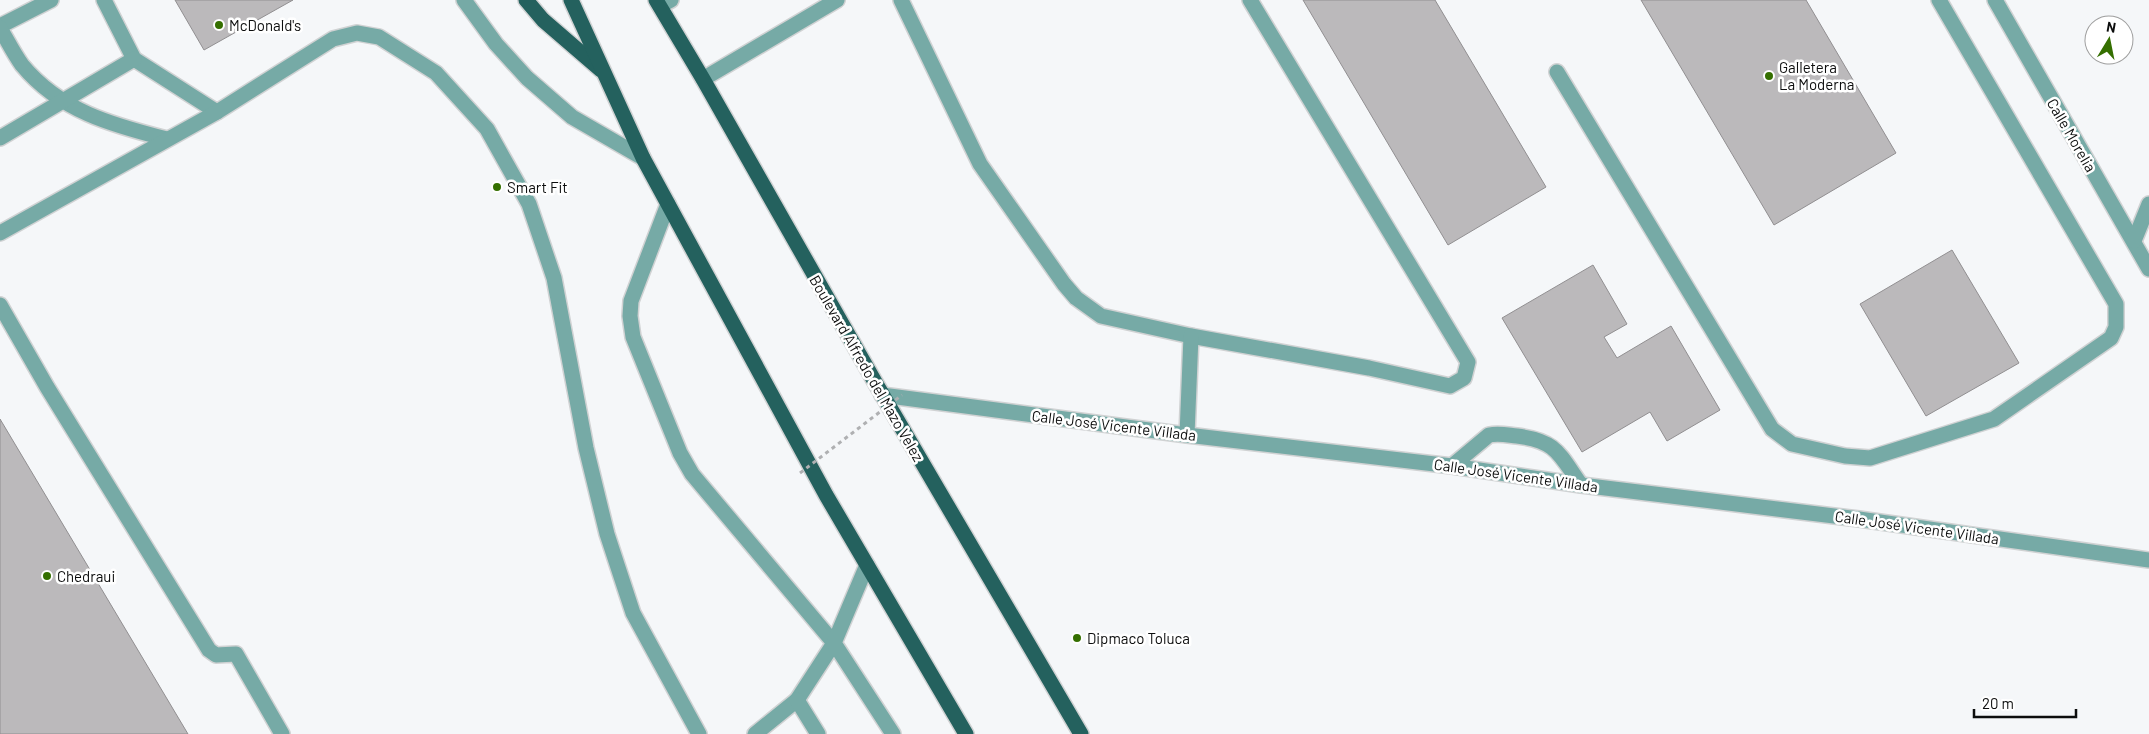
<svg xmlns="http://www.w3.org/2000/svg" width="2149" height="734" viewBox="0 0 2149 734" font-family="Barlow,sans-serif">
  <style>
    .building { fill: #bbb9bb; stroke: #918f91 }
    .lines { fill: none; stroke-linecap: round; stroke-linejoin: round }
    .minor-casing { stroke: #d0d2d3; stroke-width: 18 }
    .major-casing { stroke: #d0d2d3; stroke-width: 18 }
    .minor { stroke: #76aaa6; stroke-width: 15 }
    .major { stroke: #24615e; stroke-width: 15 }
    .path-bridge { stroke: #afb0b2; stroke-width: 3; stroke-dasharray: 4 4; stroke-linecap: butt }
    .poi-dot { fill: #346f00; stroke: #fff; stroke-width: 2 }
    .labels { text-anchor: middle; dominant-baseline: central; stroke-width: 5; stroke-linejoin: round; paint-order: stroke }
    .poi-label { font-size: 15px; fill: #0c0d0d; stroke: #fff; text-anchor: start }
    .street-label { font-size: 15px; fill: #0c0d0d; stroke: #fff }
  </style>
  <rect width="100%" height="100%" fill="#f5f7f9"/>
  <g class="building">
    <path d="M175 0H293L204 50Z"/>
    <path d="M1303 0H1435L1546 187 1448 245Z"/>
    <path d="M1641 0H1806L1896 153 1774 225Z"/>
    <path d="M1952 250 2019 363 1926 416 1860 304Z"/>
    <path d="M1593 265 1627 324 1604 337 1617 358 1671 326 1720 410 1667 441 1650 412 1582 452 1502 318Z"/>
    <path d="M0 419 188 734H0Z"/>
  </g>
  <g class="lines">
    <g class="minor-casing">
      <g id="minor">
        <path d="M104 0 134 59 217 112"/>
        <path d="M464 0 496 44 527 78 572 117 643 158"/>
        <path d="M901 0 980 164 1064 284 1076 298 1101 316 1191 336 1369 368 1450 386 1464 378 1468 362 1250 0"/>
        <path d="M1995 0 2149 269"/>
        <path d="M660 6 671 0"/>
        <path d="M0 26 51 0"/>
        <path d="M0 28C7 40 14 54 22 65 60 111 112 125 167 139"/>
        <path d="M1557 72 1772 429 1792 444 1845 456 1870 458 1994 419 2111 338 2116 327V304L1939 0"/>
        <path d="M703 79 837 0"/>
        <path d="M0 138 134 59"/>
        <path d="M668 204 631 301 630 316 633 337 680 453 692 474 834 643 797 700 755 734"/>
        <path d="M0 233 217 112 333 39 357 33 379 37 436 73 487 129 529 204 554 278 586 448 607 534 633 613 699 734"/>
        <path d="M2134 241 2149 204"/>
        <path d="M0 305 47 387 209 650 216 655 236 654 282 734"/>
        <path d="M882 395 1187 435 1452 466 1581 485 1859 519 2149 560"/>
        <path d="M1187 435 1191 336"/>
        <path d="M1452 466 1489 435C1499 433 1507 435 1517 436 1557 441 1559 454 1581 485"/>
        <path d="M867 565 834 643 893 734"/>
        <path d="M797 700 818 734"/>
      </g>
    </g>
    <g class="major-casing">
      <g id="major">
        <path d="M526 0 543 20 601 70"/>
        <path d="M571 0 643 158 826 495 966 734"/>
        <path d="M656 0 703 79 875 382 1081 734"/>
      </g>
    </g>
    <use href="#minor" class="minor"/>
    <use href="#major" class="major"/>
    <path class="path-bridge" d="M800 473 902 395"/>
  </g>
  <g class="poi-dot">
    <circle cx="219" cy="25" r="5"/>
    <circle cx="1769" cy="76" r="5"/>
    <circle cx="497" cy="187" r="5"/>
    <circle cx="47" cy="576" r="5"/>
    <circle cx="1077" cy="638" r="5"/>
  </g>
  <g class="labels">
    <g class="poi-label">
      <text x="229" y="25">McDonald's</text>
      <text x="1779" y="67">Galletera<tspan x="1779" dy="17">La Moderna</tspan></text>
      <text x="507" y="187">Smart Fit</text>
      <text x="57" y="576">Chedraui</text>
      <text x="1087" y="638">Dipmaco Toluca</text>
    </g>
    <g class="street-label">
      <text transform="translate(2072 135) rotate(60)">Calle Morelia</text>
      <text transform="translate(867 368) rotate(60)">Boulevard Alfredo del Mazo Velez</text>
      <text transform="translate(1114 425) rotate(7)">Calle José Vicente Villada</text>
      <text transform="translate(1516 475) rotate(8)">Calle José Vicente Villada</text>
      <text transform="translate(1917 527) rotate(8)">Calle José Vicente Villada</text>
    </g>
  </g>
  <g transform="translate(2109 40) rotate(10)"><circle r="24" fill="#ffffff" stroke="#9e9e9e"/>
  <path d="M0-4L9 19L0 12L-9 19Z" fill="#346f00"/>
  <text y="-8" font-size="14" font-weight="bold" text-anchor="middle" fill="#0c0d0d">N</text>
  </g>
  <path d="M1974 709v8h102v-8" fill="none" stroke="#0c0d0d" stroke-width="2.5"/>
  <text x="1982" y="709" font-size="15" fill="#0c0d0d" stroke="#ffffff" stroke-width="4" paint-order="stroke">20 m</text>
</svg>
